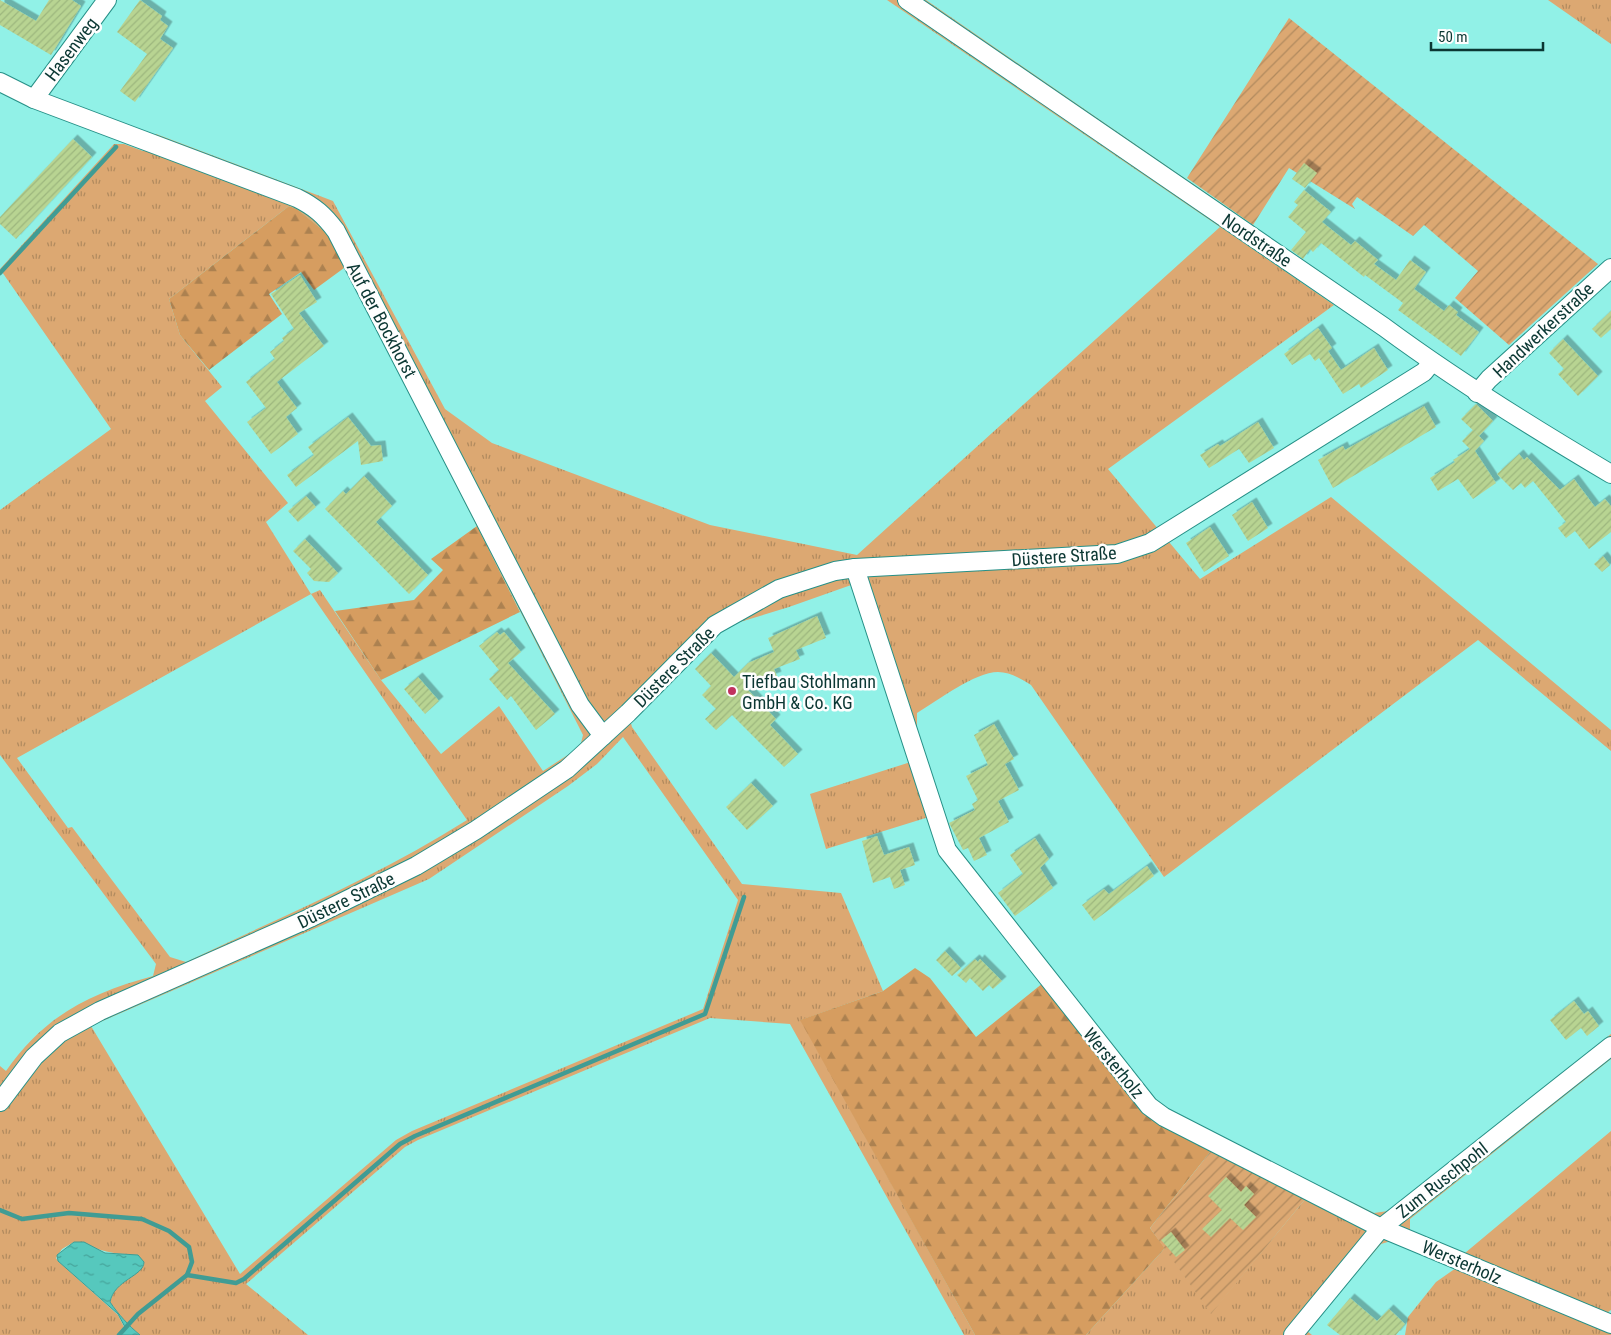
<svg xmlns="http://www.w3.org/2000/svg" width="1611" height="1335" viewBox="0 0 1611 1335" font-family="'Roboto Condensed',sans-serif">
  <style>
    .grass { fill: url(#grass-tufts); fill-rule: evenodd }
    .forest { fill: url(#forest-firs) }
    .garden { fill: url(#garden-furrows) }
    .water { fill: url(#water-ripples); stroke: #409c94 }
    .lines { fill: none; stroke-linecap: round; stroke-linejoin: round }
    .stream { stroke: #409c94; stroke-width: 4.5 }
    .building { fill: url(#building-hatch); filter: url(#shadow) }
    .minor-casing { stroke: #269087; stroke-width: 20 }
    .minor { stroke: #fff; stroke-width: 18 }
    .poi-dot { fill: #c1335f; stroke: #fefefe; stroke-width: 2 }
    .labels { text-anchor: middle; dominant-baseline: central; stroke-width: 5; stroke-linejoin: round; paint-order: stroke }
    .street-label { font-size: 18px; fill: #0b3733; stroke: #fefefe }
    .poi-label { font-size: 18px; fill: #0b3733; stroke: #fefefe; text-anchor: start }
  </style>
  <defs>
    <pattern id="grass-tufts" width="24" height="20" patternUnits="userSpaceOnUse" patternTransform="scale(1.25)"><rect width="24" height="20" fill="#dca872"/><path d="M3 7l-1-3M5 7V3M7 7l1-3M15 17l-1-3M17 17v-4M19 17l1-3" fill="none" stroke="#b18a5e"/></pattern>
    <pattern id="forest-firs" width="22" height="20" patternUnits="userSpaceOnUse" patternTransform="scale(1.25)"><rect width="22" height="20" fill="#d69d60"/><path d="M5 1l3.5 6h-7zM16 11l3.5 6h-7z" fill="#ac8150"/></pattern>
    <pattern id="garden-furrows" width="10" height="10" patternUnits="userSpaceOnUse" patternTransform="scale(1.25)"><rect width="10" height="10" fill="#dca872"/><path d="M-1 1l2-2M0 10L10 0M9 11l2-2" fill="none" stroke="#b18a5e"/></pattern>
    <pattern id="water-ripples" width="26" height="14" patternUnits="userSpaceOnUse" patternTransform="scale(1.25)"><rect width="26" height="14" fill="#56c8bd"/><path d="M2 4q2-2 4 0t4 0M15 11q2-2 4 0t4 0" fill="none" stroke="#45a39a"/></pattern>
    <pattern id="building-hatch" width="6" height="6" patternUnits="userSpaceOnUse" patternTransform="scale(1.25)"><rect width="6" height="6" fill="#b8d492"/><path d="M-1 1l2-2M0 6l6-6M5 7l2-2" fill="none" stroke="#9db77e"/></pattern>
    <filter id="shadow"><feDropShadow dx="4.5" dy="-4.5" stdDeviation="0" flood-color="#0004"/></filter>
  </defs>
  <rect width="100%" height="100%" fill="#91f1e7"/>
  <g class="grass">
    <path d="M887 0H926L1235 213 1221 227 1334 305 1108 469 1200 579 1331 497 1611 730V751L1478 640 1164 877 1031 685C1021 679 1010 672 998 672 975 672 937 701 917 713V761L932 816 826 849 810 794 917 760 854 584 789 607 717 629 629 716 632 727 742 884 841 893 883 991 801 1020 975 1335H964L790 1024 710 1018 418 1140 405 1147 246 1284 308 1335H140C129 1326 118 1314 110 1302L114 1290 135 1273 130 1254C109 1255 94 1247 74 1242L62 1249 56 1258 58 1261 118 1315 124 1327 117 1335H0V1066L6 1071C44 1016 90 993 153 976L156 964 0 755V510L111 429 0 269 114 144H124L143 151 156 134 333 201 445 409 492 443 710 525 857 555 1220 227ZM289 206 297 209 329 235 583 735 580 747 543 771 499 706 441 754 381 680 320 590 311 594 266 522 288 503 205 401 222 387 180 335 169 299ZM311 594 467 820C379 876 281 917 186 962L170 957 72 827 68 828 17 758ZM623 737 738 900 703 1009 412 1131 396 1140 240 1274 91 1026 429 879 568 786 597 764Z"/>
    <path d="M1548 0H1611V44Z"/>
    <path d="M1611 1034V1059L1410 1219V1230L1465 1253 1611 1131V1310L1608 1312 1611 1314V1335H1405L1408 1317 1436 1282 1456 1268 1391 1241 1381 1244 1307 1331 1312 1335H1086L1165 1248 1211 1313 1307 1197 1157 1118 1153 1098 1166 1110 1374 1213 1388 1211Z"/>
  </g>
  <g class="forest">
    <path d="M289 206 297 209 329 235 344 268 314 290 301 272 269 294 282 314 209 370 180 335 169 299Z"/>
    <path d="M477 526 520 612 381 680 335 611 414 600 443 570 431 559Z"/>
    <path d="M915 968 930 978 976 1037 1043 983 1134 1099 1214 1147 1150 1228 1165 1248 1086 1335H975L800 1020 883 991Z"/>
  </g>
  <g class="garden">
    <path d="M1289 18 1598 264 1509 345 1455 298 1478 271 1424 225 1413 236 1357 197 1352 204 1355 209 1289 168 1253 225 1187 178Z"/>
    <path d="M1214 1147 1307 1197 1211 1314 1150 1228Z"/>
  </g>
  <path class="water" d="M74 1242H84L105 1253 138 1255 144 1262C144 1276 114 1280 110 1302 118 1314 129 1326 140 1335H117L125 1327 118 1314 58 1261 57 1255Z"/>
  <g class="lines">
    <g class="stream">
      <path d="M0 273 116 147"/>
      <path d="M0 1210 22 1219 69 1213 142 1219 169 1231 189 1247 192 1262 187 1275 138 1314 119 1335"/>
      <path d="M187 1275 236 1283 244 1279 400 1144 415 1136 705 1014 744 897"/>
    </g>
  </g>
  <g class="building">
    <path d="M0 0 36 21 49 0H72L81 6 51 55 0 25Z"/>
    <path d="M140 0 162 16 160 20 168 26 160 39 173 48 135 102 120 91 147 54 117 32Z"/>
    <path d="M73 139 92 157 16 239 0 224V217Z"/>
    <path d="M1304 163 1317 173 1305 188 1292 179Z"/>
    <path d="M1304 190 1331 212 1322 222 1351 245 1355 241 1378 260 1374 264 1396 280 1410 260 1426 272 1414 289 1444 311 1449 305 1458 312 1456 315 1479 332 1461 356 1398 310 1403 303 1365 275 1364 277 1321 243 1313 252 1310 249 1303 259 1291 250 1306 232 1288 217 1298 205 1294 202Z"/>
    <path d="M300 275 317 302 299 313 324 346 277 382 297 408 286 417 298 434 271 454 247 422 266 408 246 382 275 359 270 352 284 341 282 338 294 329 271 294Z"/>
    <path d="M1611 311V329L1601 338 1592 329Z"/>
    <path d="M1318 328 1332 348 1328 351 1341 370 1374 348 1388 370 1361 388 1359 384 1343 394 1319 358 1315 361 1310 354 1292 365 1284 354Z"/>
    <path d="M1563 339 1598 376 1578 396 1558 374 1564 369 1549 353Z"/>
    <path d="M1476 404 1493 421 1479 436 1461 419Z"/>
    <path d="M1424 406 1436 427 1333 488 1318 460 1343 446 1345 450Z"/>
    <path d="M348 417 371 446 381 445 383 461 361 465 358 441 296 487 287 475 314 455 308 447Z"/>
    <path d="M1258 422 1274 448 1249 463 1239 449 1209 468 1200 455 1218 444 1220 446Z"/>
    <path d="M1473 430 1484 441 1475 451 1496 483 1473 499 1458 479 1438 491 1430 478 1455 462 1453 460 1470 449 1462 441Z"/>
    <path d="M1519 454 1524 460 1527 457 1560 490 1574 479 1595 507 1605 499 1611 506V532L1589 549 1575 531 1566 538 1558 528 1566 522 1533 481 1525 488 1521 483 1513 490 1497 474Z"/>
    <path d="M364 476 392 506 376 522 428 575 409 594 325 509 343 491 346 494Z"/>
    <path d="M306 496 316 507 298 522 288 511Z"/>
    <path d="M1252 502 1268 528 1248 541 1232 515Z"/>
    <path d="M1210 527 1229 556 1204 572 1186 543Z"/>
    <path d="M305 539 338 573 329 582 314 581 307 573 311 569 293 551Z"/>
    <path d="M1603 556 1610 565 1602 572 1594 564Z"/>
    <path d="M817 616 826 638 796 650 800 659 774 669 777 676 746 688 776 719 770 725 798 754 784 767 732 715 716 730 705 719 716 709 702 695 711 686 695 669 711 653 734 677 748 663 774 652 768 638Z"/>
    <path d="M497 632 500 635 504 632 521 652 508 663 555 714 536 730 511 696 507 700 489 679 499 670 479 646Z"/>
    <path d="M418 677 439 701 425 714 404 689Z"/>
    <path d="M994 724 1014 759 1005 764 1019 790 998 801 1009 822 979 838 987 855 974 861 968 848 963 850 949 823 975 810 972 804 978 800 966 776 988 765 974 735Z"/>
    <path d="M751 783 773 806 747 830 726 807Z"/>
    <path d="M877 836 884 855 909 847 915 865 900 870 905 885 894 889 890 877 873 883 862 841Z"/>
    <path d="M1035 838 1049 859 1040 868 1053 888 1015 916 998 893 1023 874 1010 855Z"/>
    <path d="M1147 866 1154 876 1094 921 1082 905 1104 889 1109 894Z"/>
    <path d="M945 951 961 968 952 976 936 960Z"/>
    <path d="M975 959 978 962 980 959 1002 981 993 989 989 985 983 991 970 978 966 983 957 975Z"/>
    <path d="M1574 1001 1584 1014 1588 1011 1599 1026 1587 1036 1581 1028 1566 1040 1550 1020Z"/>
    <path d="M1226 1177 1241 1192 1246 1186 1254 1194 1244 1205 1256 1217 1243 1230 1230 1218 1211 1237 1202 1229 1222 1210 1208 1196Z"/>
    <path d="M1171 1232 1185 1250 1176 1257 1161 1240Z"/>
    <path d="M1350 1298 1377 1321 1389 1309 1405 1324 1396 1335H1340L1327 1325Z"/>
  </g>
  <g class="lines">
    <g class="minor-casing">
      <g id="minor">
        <path d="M907 0 1384 327C1457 381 1533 428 1611 474"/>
        <path d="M0 82 34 99 297 198C315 207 324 215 336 231L580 705 603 736"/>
        <path d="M34 99 107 0"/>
        <path d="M1477 393 1489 379 1611 268"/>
        <path d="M855 568 947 850 1149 1106 1164 1117 1381 1228 1611 1324"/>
        <path d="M0 1102 34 1057 60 1033 100 1011 312 917 416 866 476 830 567 769 628 713 715 625 779 589 835 571 855 568 1117 554 1150 543 1424 372 1432 362"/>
        <path d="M1293 1335 1381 1228 1611 1046"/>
      </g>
    </g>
    <use href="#minor" class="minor"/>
  </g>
  <circle class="poi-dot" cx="732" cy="691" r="5"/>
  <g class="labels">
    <g class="street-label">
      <text transform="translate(71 49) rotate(-53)">Hasenweg</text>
      <text transform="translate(1257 240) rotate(34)">Nordstraße</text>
      <text transform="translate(382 320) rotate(62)">Auf der Bockhorst</text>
      <text transform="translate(1543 330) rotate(-43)">Handwerkerstraße</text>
      <text transform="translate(1064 556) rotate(-4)">Düstere Straße</text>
      <text transform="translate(674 667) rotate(-45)">Düstere Straße</text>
      <text transform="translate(346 900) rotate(-26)">Düstere Straße</text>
      <text transform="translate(1114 1063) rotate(51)">Wersterholz</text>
      <text transform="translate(1442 1180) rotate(-38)">Zum Ruschpohl</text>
      <text transform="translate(1462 1262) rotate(23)">Wersterholz</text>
    </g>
    <g class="poi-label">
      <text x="742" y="681">Tiefbau Stohlmann<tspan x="742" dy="21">GmbH &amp; Co. KG</tspan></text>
    </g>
  </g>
  <path d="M1431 42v8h112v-8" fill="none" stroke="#0b3733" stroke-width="2.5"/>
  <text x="1438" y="42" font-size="15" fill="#0b3733" stroke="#fefefe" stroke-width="4" paint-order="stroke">50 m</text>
</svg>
